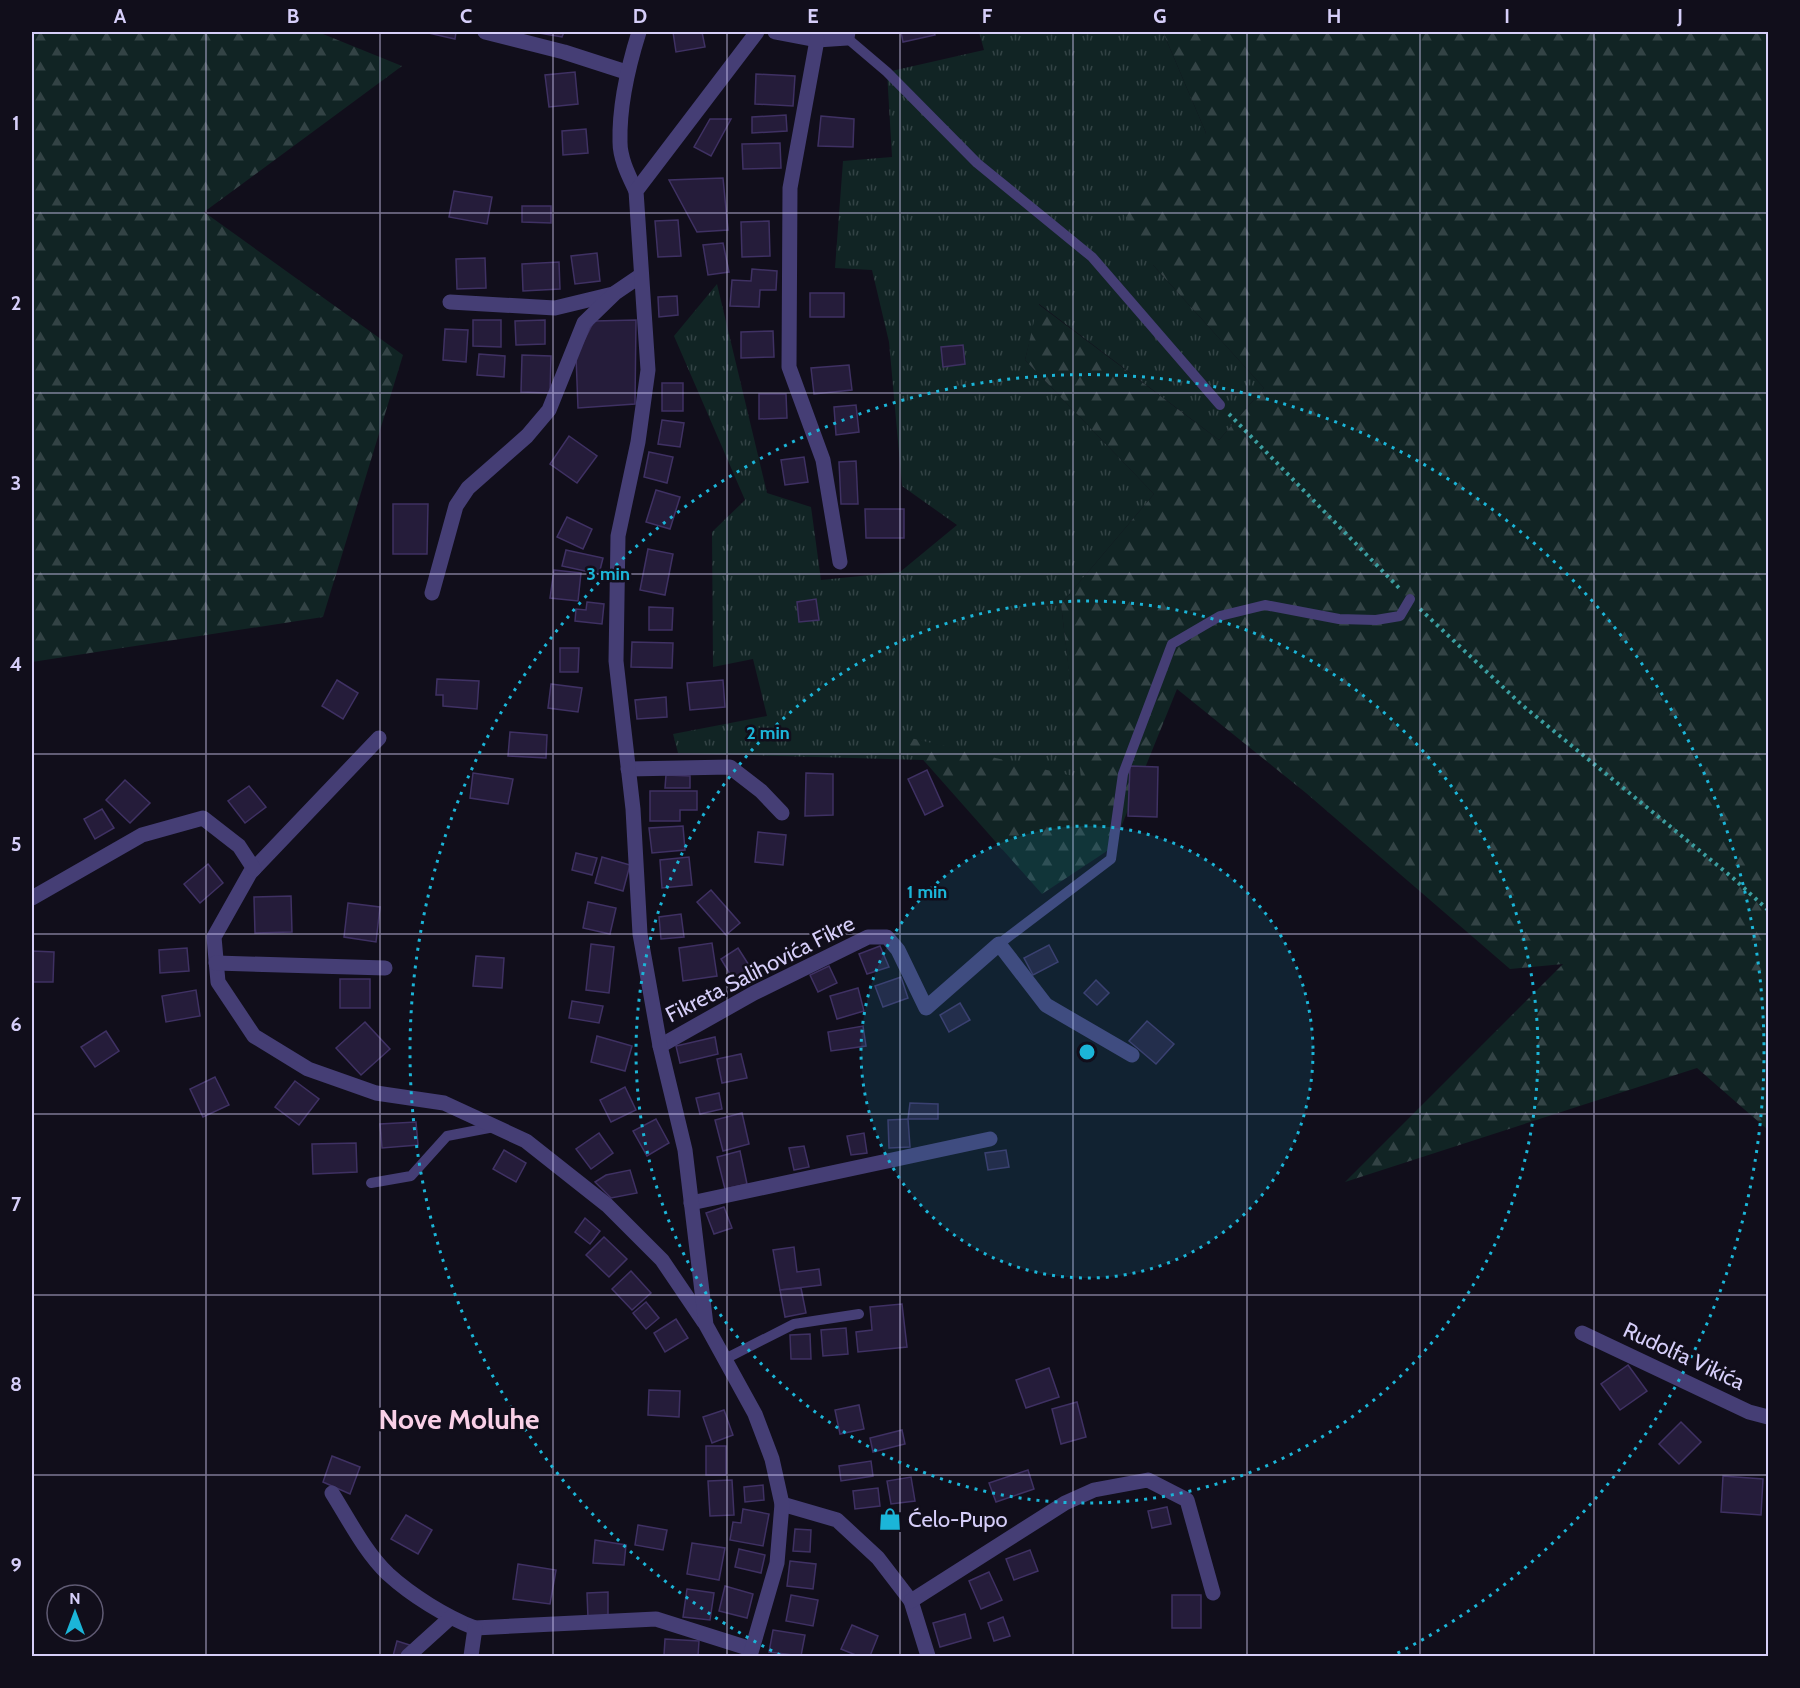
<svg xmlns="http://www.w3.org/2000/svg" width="1800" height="1688" viewBox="0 0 1800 1688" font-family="Cabin,sans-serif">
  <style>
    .grass { fill: url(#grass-tufts) }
    .forest { fill: url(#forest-firs) }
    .building { fill: #251c3a; stroke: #3f3163; stroke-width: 1.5 }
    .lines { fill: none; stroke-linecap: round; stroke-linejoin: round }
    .path { stroke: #3b9ea0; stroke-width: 4; stroke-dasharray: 3 4.5; stroke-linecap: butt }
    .lane { stroke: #453e75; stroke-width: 10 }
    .street { stroke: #453e75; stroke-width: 15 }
    .grid { fill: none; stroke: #d6cef9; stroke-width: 1.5; stroke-opacity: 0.55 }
    .ring { fill: none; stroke: #1bb5d8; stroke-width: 3; stroke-dasharray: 3 6 }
    .labels { text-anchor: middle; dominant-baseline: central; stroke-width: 5; stroke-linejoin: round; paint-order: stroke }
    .street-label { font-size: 22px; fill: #d6cef9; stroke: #110e1b }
    .poi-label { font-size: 22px; fill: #d6cef9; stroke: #110e1b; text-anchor: start }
    .district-label { font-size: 28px; font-weight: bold; fill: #f9d0e7; stroke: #110e1b }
    .centre { fill: #1bb5d8; stroke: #110e1b; stroke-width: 3 }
    .ring-label { font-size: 18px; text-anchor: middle; font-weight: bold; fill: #1bb5d8; stroke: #110e1b; stroke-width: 5; stroke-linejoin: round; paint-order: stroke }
    .neatline { fill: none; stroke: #d6cef9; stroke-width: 2 }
    .grid-label { font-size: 20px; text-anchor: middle; font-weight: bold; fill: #d6cef9 }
  </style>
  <defs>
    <pattern id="grass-tufts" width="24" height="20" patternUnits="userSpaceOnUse" patternTransform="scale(1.5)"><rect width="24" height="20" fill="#112424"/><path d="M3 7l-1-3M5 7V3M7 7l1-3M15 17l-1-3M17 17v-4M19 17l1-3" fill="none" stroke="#334345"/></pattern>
    <pattern id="forest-firs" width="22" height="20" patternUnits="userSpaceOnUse" patternTransform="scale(1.5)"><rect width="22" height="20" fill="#112424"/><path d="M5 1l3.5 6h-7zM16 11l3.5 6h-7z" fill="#334345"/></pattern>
  </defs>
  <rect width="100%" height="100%" fill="#110e1b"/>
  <path class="grass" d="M979 32H1163L1206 133 1153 265 1264 388 1219 440 1039 304 1025 360 1154 494 1061 604 1082 779 904 737 924 760 678 753 673 734 767 716 753 659 713 667 712 532 745 500 674 336 717 284 767 493 811 507 821 580 900 572 957 525 902 486 889 342 872 270 835 268 843 161 892 157 887 72 984 50Z"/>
  <g class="forest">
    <path d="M32 32H318L402 66 204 212 403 355 323 617 32 662Z"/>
    <path d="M1163 32H1768V1130L1697 1068 1345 1182 1563 964 1510 969 1306 793 1177 689 1113 847 1042 894 902 736 1081 778 1061 604 1154 494 1025 360 1038 304 1219 440 1264 388 1153 265 1121 210 1206 133Z"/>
  </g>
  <g class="building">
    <path d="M428 32H456L455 39 428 33Z"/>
    <path d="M533 32H564L562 37Z"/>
    <path d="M673 32H702L705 47 676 52Z"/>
    <path d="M901 32H934L935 35 903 42Z"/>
    <path d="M575 72 578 104 549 107 545 75Z"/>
    <path d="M756 74 795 76 793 106 755 104Z"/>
    <path d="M786 115 787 131 752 133V117Z"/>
    <path d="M821 116 854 119 853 147 818 146Z"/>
    <path d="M710 119H731L711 156 694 147Z"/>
    <path d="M586 129 588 153 563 155 562 131Z"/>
    <path d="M780 143 781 168 743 169 742 144Z"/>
    <path d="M723 178 728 230 697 232 669 180Z"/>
    <path d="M454 191 492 197 487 224 449 217Z"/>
    <path d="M522 206H551V223L522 222Z"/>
    <path d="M678 220 681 256 658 257 655 221Z"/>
    <path d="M769 221 770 256 742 257 741 222Z"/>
    <path d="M723 243 729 272 708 275 703 245Z"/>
    <path d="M597 253 600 281 575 284 571 256Z"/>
    <path d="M485 258 486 288 457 289 456 259Z"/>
    <path d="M559 262 560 289 523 291 522 264Z"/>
    <path d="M752 269 777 271 776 290H760L759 307 730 306 732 280 751 281Z"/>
    <rect x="810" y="293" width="34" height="24"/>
    <path d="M677 296 678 315 659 317 658 297Z"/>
    <path d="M473 320H501V347L473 346Z"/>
    <path d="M545 320V344L516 345 515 321Z"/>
    <path d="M636 320 635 404 578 408 576 356 594 321Z"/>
    <path d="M445 329 468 330 466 362 443 360Z"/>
    <path d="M773 331 774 357 741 358V332Z"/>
    <path d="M963 345 965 364 943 367 941 347Z"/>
    <path d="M479 354 505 356 504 377 477 375Z"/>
    <path d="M522 355 551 356 550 393 521 392Z"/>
    <path d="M849 365 852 390 814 394 811 368Z"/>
    <rect x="662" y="383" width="21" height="28"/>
    <path d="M759 394H786L787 418 759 419Z"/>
    <path d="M856 405 859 432 836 435 834 407Z"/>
    <path d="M662 420 684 423 680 447 658 444Z"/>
    <path d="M569 436 597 456 577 483 550 464Z"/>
    <path d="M649 452 673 457 667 483 644 477Z"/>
    <path d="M804 457 808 482 785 485 781 460Z"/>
    <path d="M856 461 858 504H841L839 462Z"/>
    <path d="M656 490 680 497 670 529 646 522Z"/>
    <path d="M393 504H428L427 554H393Z"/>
    <path d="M865 509H904V538H866Z"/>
    <path d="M567 517 592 529 583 549 557 537Z"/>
    <path d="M648 549 673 554 665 595 640 590Z"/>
    <path d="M566 550 603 558 599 574 562 566Z"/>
    <path d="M554 570 581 573 578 601 550 598Z"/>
    <path d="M816 599 819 620 799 622 797 602Z"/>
    <path d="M587 602 604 604 602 624 575 621 576 609 586 610Z"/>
    <path d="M649 607 673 608 672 630H649Z"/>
    <path d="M632 642 673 643 672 668 631 667Z"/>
    <path d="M560 648H579L578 672H560Z"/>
    <path d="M437 679 479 681 477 709 443 706V695H436Z"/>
    <path d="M337 680 358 693 343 719 322 706Z"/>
    <path d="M723 680 725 707 690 710 687 683Z"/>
    <path d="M551 684 582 688 578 712 548 708Z"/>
    <path d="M666 697 667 717 637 719 635 700Z"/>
    <path d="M510 732 547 735 546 758 508 756Z"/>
    <path d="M1130 766 1158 767 1157 817 1128 816Z"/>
    <path d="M927 770 943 806 925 815 908 779Z"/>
    <path d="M473 773 513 779 508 804 470 798Z"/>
    <path d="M806 773 833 774V815L805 816Z"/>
    <path d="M666 775 690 776V788H665Z"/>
    <path d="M125 780 150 803 130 823 106 800Z"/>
    <path d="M249 786 266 807 245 823 228 801Z"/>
    <path d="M650 791H697V810H680V821H650Z"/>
    <path d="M102 809 114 828 95 839 84 819Z"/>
    <path d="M683 826 685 850 652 853 649 828Z"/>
    <path d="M758 832 786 835 783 865 755 862Z"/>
    <path d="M576 853 597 858 592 875 572 870Z"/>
    <path d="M602 857 630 865 623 891 595 883Z"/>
    <path d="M689 857 692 885 662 888 660 860Z"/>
    <path d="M208 864 223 883 200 903 184 884Z"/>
    <path d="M711 890 740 923 726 935 697 902Z"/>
    <path d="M291 896 292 932 255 933 254 897Z"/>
    <path d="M588 902 616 908 610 934 583 928Z"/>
    <path d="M348 903 380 907 376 942 344 937Z"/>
    <path d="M681 914 684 937 661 939 659 917Z"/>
    <path d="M712 943 717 976 683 981 679 948Z"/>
    <path d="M591 944 614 947 609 993 586 990Z"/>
    <path d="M1049 945 1058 962 1033 975 1024 958Z"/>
    <path d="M880 946 889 967 867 974 859 954Z"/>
    <path d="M187 948 189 971 160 973 159 950Z"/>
    <path d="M738 948 754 973 736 984 721 959Z"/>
    <path d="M32 951 54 952 53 982H32Z"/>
    <path d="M476 956 504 958 502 988 473 986Z"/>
    <path d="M829 966 837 983 818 992 810 975Z"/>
    <path d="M901 977 908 998 883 1007 875 986Z"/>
    <rect x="340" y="979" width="30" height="29"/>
    <path d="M1096 980 1109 993 1097 1005 1084 993Z"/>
    <path d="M858 988 864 1011 837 1019 830 996Z"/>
    <path d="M196 990 200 1016 166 1022 162 996Z"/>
    <path d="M572 1001 603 1006 599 1023 569 1018Z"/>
    <path d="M960 1003 970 1020 949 1032 940 1015Z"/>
    <path d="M1147 1021 1174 1044 1156 1064 1129 1041Z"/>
    <path d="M365 1022 390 1049 361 1075 336 1048Z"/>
    <path d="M863 1026 866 1046 831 1051 828 1032Z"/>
    <path d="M106 1031 119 1051 95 1067 81 1047Z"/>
    <path d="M597 1036 632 1046 625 1071 591 1062Z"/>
    <path d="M715 1037 718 1054 680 1063 676 1046Z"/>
    <path d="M741 1054 747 1078 722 1083 717 1059Z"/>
    <path d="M215 1077 229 1105 203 1117 190 1089Z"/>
    <path d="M295 1081 319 1099 299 1125 275 1107Z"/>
    <path d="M625 1087 636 1110 611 1122 600 1100Z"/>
    <path d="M719 1093 722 1109 700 1114 696 1098Z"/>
    <path d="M910 1103 938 1104V1119H908Z"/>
    <path d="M742 1113 749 1144 723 1151 715 1120Z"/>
    <path d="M656 1119 669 1143 647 1156 633 1131Z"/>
    <path d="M908 1119 910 1147 889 1148 888 1120Z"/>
    <path d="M416 1122 418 1145 382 1148 380 1124Z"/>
    <path d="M599 1133 613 1153 591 1169 576 1149Z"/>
    <path d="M864 1133 867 1153 851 1155 847 1136Z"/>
    <path d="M356 1143 357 1172 313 1174 312 1144Z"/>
    <path d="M804 1146 809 1167 794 1170 789 1148Z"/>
    <path d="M504 1150 526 1163 516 1182 493 1169Z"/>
    <path d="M1006 1150 1009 1167 988 1170 985 1153Z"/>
    <path d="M740 1151 747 1184 725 1189 717 1157Z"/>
    <path d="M630 1170 637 1193 611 1198 595 1182 606 1175Z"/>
    <path d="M724 1207 732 1228 714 1234 706 1213Z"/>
    <path d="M585 1218 600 1231 590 1244 575 1232Z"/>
    <path d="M604 1237 627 1259 609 1277 586 1255Z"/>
    <path d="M794 1247 797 1272 819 1269 821 1285 780 1290 773 1250Z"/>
    <path d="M631 1271 651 1293 632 1310 612 1289Z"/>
    <path d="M801 1288 806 1313 785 1317 780 1290Z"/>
    <path d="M646 1302 659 1318 646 1329 633 1313Z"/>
    <path d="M902 1304 907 1347 858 1352 856 1332 872 1330 870 1307Z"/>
    <path d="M676 1319 688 1338 665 1352 654 1333Z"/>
    <path d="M846 1328 848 1354 823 1356 821 1330Z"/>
    <path d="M810 1334 811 1359H791L790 1335Z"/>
    <path d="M1628 1365 1647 1391 1620 1410 1601 1384Z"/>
    <path d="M1049 1368 1059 1397 1026 1408 1016 1380Z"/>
    <path d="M649 1390 680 1391 679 1417 648 1415Z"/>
    <path d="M1077 1402 1086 1437 1061 1444 1052 1409Z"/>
    <path d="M859 1405 864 1429 840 1434 835 1410Z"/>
    <path d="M724 1410 733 1435 712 1443 703 1417Z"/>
    <path d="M1681 1422 1701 1442 1679 1464 1659 1444Z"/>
    <path d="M902 1430 905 1444 873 1452 870 1438Z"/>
    <rect x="706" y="1446" width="20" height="29"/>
    <path d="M332 1456 360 1467 350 1494 323 1482Z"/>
    <path d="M871 1461 873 1476 841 1481 839 1466Z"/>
    <path d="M1028 1470 1034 1489 996 1502 989 1483Z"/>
    <path d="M1723 1476 1763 1479 1761 1515 1721 1512Z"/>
    <path d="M911 1477 915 1501 891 1504 887 1481Z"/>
    <path d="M732 1480 734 1515 710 1516 708 1481Z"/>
    <path d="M763 1485 764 1500 745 1502 744 1487Z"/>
    <path d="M878 1488 880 1506 855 1509 853 1491Z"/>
    <path d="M1167 1507 1171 1524 1152 1528 1148 1511Z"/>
    <path d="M743 1509 769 1514 763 1546 730 1540 733 1522 741 1523Z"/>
    <path d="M406 1515 432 1530 418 1554 391 1539Z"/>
    <path d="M638 1525 667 1530 663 1550 635 1545Z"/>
    <path d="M795 1529 811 1530 810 1552 793 1551Z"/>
    <path d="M595 1540 626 1545 624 1565 593 1563Z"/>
    <path d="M692 1543 725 1548 719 1580 687 1574Z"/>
    <path d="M739 1549 765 1555 761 1573 735 1567Z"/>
    <path d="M1030 1550 1038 1571 1014 1580 1006 1559Z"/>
    <path d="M790 1561 816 1564 813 1589 787 1586Z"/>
    <path d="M518 1564 556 1570 550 1604 513 1599Z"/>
    <path d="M989 1572 1002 1600 981 1609 969 1581Z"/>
    <path d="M725 1586 753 1594 747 1618 719 1611Z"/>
    <path d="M687 1589 714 1593 710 1620 683 1617Z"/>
    <path d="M608 1592V1617L588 1618 587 1593Z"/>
    <path d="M791 1595 818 1600 813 1626 786 1621Z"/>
    <rect x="1172" y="1595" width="29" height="33"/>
    <path d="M965 1614 971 1638 940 1647 933 1623Z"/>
    <path d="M1003 1617 1010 1636 994 1641 988 1623Z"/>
    <path d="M852 1625 878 1636 870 1656H858L841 1649Z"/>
    <path d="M773 1630 805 1635 801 1656 769 1652Z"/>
    <path d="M665 1639 699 1641 698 1656 664 1655Z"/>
    <path d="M397 1641 416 1647 413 1656H393Z"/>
  </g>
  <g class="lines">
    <g class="path">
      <path d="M1229 414 1402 591"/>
      <path d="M1420 609 1522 705 1733 878 1768 910"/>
    </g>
    <g class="lane">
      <path d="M847 38 887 72 977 163 1092 257 1220 405"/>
      <path d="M999 944 1111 859 1123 774 1172 644 1220 616 1265 605 1339 619 1376 620 1400 616 1410 599"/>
      <path d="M371 1183 411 1176 447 1136 494 1127"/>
      <path d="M725 1359 794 1324 859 1314"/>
    </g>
    <g class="street">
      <path d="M485 32 564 52 626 72"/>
      <path d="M775 32 817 40 847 38 848 32"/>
      <path d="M817 40 790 188 789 367 823 460 840 562"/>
      <path d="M636 191C629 176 620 159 620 142 619 104 628 67 639 32"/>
      <path d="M450 302 555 308 613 294"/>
      <path d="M432 593 456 506 468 488 527 436 549 410 584 323 615 293 640 276"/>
      <path d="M379 738 250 873 214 937 218 982 254 1036 308 1069 376 1093 444 1103 526 1141 607 1205 662 1260 704 1322"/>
      <path d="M628 769 730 767 761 791 782 813"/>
      <path d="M32 898 142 835 203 818 239 846 254 869"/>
      <path d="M216 963 385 968"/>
      <path d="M660 1046 754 993 868 937H887L898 950 926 1008 999 944 1046 1005 1132 1055"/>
      <path d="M691 1203 990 1139"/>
      <path d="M1582 1333 1749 1412 1768 1417"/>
      <path d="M332 1493C349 1520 365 1552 388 1574 411 1595 446 1617 475 1628L656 1619 751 1649"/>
      <path d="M782 1504 837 1520 878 1558 911 1601 928 1656"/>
      <path d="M911 1601 1065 1503 1094 1490 1148 1480 1187 1500 1213 1593"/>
      <path d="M408 1656 450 1618"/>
      <path d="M471 1656 475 1628"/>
      <path d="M750 1656 777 1563 782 1504 772 1459 755 1414 706 1325 685 1150 660 1046 640 934 633 809 616 661 618 536 638 442 648 370 636 191 757 32"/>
    </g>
  </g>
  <path class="grid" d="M206 32V1656M380 32V1656M553 32V1656M727 32V1656M900 32V1656M1073 32V1656M1247 32V1656M1420 32V1656M1594 32V1656M32 213H1768M32 393H1768M32 574H1768M32 754H1768M32 934H1768M32 1114H1768M32 1295H1768M32 1475H1768"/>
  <circle cx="1087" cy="1052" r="226" fill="#1bb5d8" fill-opacity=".12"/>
  <g class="ring">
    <circle cx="1087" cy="1052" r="226"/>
    <circle cx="1087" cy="1052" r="451"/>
    <path d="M780 1655A677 677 0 1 1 1394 1655"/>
  </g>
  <defs>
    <g id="shop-bare" transform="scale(1.8)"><path d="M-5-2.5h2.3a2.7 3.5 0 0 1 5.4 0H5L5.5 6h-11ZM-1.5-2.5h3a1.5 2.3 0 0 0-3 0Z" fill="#1bb5d8" stroke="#110e1b" stroke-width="2.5" paint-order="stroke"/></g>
  </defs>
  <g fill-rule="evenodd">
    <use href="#shop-bare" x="890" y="1519"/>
  </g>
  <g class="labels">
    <g class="street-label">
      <text transform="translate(760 969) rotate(-27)">Fikreta Salihovića Fikre</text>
      <text transform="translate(1684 1356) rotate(25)">Rudolfa Vikića</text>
    </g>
    <g class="poi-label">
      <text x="908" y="1519">Ćelo-Pupo</text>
    </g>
    <g class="district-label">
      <text x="459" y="1419">Nove Moluhe</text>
    </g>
  </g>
  <circle cx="1087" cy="1052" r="9" class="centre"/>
  <g class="ring-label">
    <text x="608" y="580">3 min</text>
    <text x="768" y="739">2 min</text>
    <text x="927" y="898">1 min</text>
  </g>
  <rect width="1800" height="1688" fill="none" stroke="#110e1b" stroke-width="66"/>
  <g transform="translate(75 1613)"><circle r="28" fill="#110e1b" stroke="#605b74" stroke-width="1.5"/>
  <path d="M0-4.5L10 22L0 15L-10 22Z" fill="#1bb5d8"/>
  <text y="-9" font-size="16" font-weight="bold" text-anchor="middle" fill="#d6cef9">N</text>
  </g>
  <rect x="33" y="33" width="1734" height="1622" class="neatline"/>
  <g class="grid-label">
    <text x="120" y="23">A</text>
    <text x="293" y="23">B</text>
    <text x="466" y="23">C</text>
    <text x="640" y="23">D</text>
    <text x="813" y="23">E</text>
    <text x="987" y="23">F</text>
    <text x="1160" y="23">G</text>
    <text x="1334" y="23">H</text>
    <text x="1507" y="23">I</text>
    <text x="1680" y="23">J</text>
    <text x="16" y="130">1</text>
    <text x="16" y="310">2</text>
    <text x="16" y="490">3</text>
    <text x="16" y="671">4</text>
    <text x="16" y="851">5</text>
    <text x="16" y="1031">6</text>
    <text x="16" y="1211">7</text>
    <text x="16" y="1391">8</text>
    <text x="16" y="1572">9</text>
  </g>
</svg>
